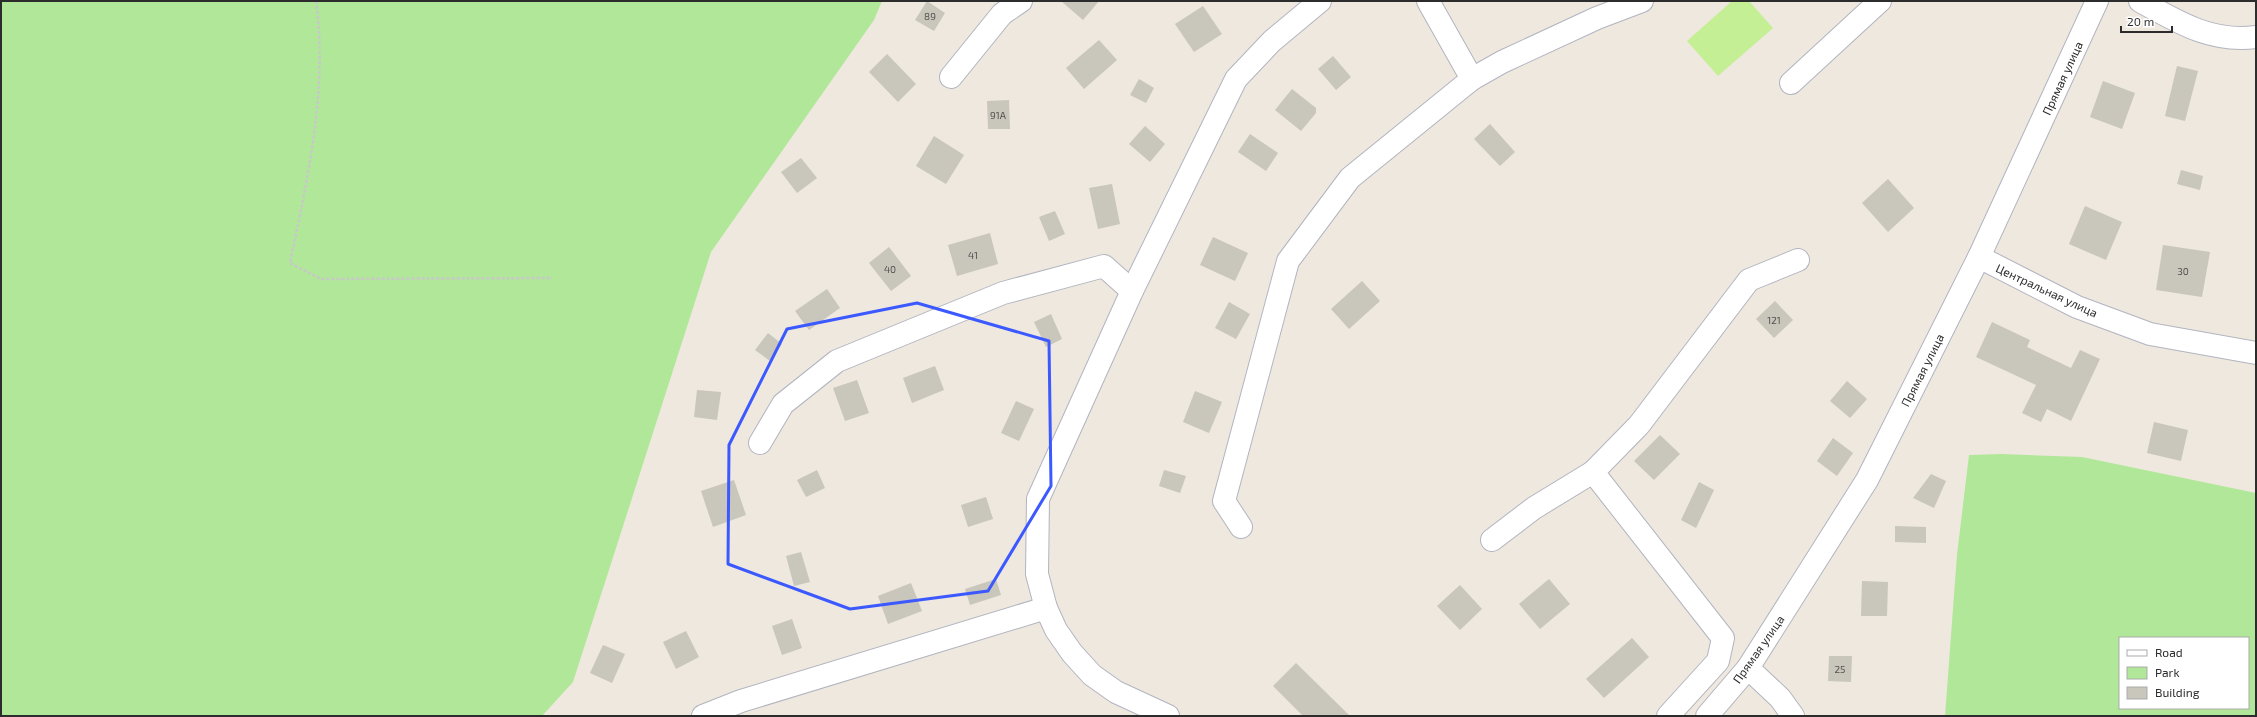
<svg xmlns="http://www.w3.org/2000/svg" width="2257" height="717" viewBox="0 0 2257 717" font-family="'Exo 2',sans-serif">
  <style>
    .green { fill: #b1e799; fill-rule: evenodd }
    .pitch { fill: #c5ef94 }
    .building { fill: #c9c6bc }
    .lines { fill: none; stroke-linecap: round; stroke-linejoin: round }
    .minor-casing { stroke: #b2b4c0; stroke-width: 24 }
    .path { stroke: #c8c8c8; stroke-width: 2.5; stroke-dasharray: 3 2; stroke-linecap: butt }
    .minor { stroke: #fff; stroke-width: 22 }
    .marked { fill: none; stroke: #3b59ff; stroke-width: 3; stroke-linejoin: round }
    .labels { text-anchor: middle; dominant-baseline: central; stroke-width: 3.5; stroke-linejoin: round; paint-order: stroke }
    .number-label { font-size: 10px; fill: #535250 }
    .street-label { font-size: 12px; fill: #2c2c2c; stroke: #fff }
  </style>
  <rect width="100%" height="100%" fill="#eee8de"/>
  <g class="green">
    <path d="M1 1H882L874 20 711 252 573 682 542 716H1Z"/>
    <path d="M2002 454 2082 457 2256 493V716H1945L1957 555 1969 455ZM2120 638H2248V708H2120Z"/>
  </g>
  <path class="pitch" d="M1732 1H1749L1773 28 1718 76 1687 41Z"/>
  <g class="building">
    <path d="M927 1 945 13 934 31 915 20Z"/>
    <path d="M1061 1H1099L1083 20Z"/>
    <path d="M1203 6 1222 34 1194 52 1175 24Z"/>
    <path d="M1099 40 1117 60 1084 89 1066 68Z"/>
    <path d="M887 54 916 84 898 102 869 72Z"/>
    <path d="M1333 56 1351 77 1336 90 1318 69Z"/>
    <path d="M2177 66 2198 71 2185 121 2165 116Z"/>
    <path d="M1139 79 1154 88 1146 103 1130 95Z"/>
    <path d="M2103 81 2135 93 2122 129 2090 117Z"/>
    <path d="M1292 89 1316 108V113L1301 131 1275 110Z"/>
    <path d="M1009 100 1010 129H988L987 101Z"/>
    <path d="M1490 124 1515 152 1500 166 1474 139Z"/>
    <path d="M1145 126 1165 144 1150 162 1129 144Z"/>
    <path d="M1250 134 1278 153 1266 171 1238 152Z"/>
    <path d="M934 136 964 155 946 184 916 166Z"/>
    <path d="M801 158 817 178 797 193 781 172Z"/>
    <path d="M2181 170 2203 176 2200 190 2177 184Z"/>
    <path d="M1888 179 1914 208 1888 232 1862 203Z"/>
    <path d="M1112 184 1120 224 1098 229 1089 188Z"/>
    <path d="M2085 206 2122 222 2106 260 2069 244Z"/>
    <path d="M1055 211 1065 234 1049 241 1039 217Z"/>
    <path d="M990 233 998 264 957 276 948 245Z"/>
    <path d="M1213 237 1248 253 1235 281 1200 265Z"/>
    <path d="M2163 245 2210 252 2202 297 2156 290Z"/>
    <path d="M889 247 911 276 891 291 869 263Z"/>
    <path d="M1362 281 1380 301 1349 329 1331 309Z"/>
    <path d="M827 289 840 308 809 330 795 311Z"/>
    <path d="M1775 301 1793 320 1774 338 1756 319Z"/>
    <path d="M1229 302 1250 314 1236 339 1215 328Z"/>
    <path d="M1051 314 1062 339 1046 347 1034 322Z"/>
    <path d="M1992 322 2030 340 2027 347 2071 368 2080 350 2100 359 2071 421 2047 409 2041 422 2022 413 2036 385 1976 357Z"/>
    <path d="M768 333 782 344 770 361 755 350Z"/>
    <path d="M935 366 944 390 912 403 903 378Z"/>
    <path d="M857 380 869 413 845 421 833 388Z"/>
    <path d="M1847 381 1867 399 1850 418 1830 401Z"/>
    <path d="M697 390 721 392 717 420 694 417Z"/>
    <path d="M1195 391 1222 402 1209 433 1183 422Z"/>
    <path d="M1016 401 1034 409 1019 441 1001 433Z"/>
    <path d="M2154 422 2188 430 2181 461 2147 453Z"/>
    <path d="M1660 435 1680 454 1654 480 1634 461Z"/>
    <path d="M1833 438 1853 453 1837 476 1817 461Z"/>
    <path d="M817 470 825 488 806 497 797 480Z"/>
    <path d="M1164 470 1186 476 1180 493 1159 486Z"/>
    <path d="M1931 474 1946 481 1934 508 1913 498Z"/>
    <path d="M734 480 746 515 713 527 701 491Z"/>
    <path d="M1699 482 1714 490 1696 528 1681 520Z"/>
    <path d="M986 497 993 519 968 527 961 505Z"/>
    <path d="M1895 526 1926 527V543L1895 542Z"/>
    <path d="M801 552 810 582 794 586 786 556Z"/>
    <path d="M996 579 1001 595 970 605 965 589Z"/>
    <path d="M1549 579 1570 604 1540 629 1519 604Z"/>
    <path d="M1862 581 1888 582 1887 616H1861Z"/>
    <path d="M911 583 922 611 888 624 878 596Z"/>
    <path d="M1460 585 1482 609 1460 630 1437 606Z"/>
    <path d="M792 619 802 648 782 655 772 626Z"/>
    <path d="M686 631 699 657 676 669 663 642Z"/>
    <path d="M1632 638 1649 657 1604 698 1586 679Z"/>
    <path d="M603 645 625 654 612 683 590 673Z"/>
    <path d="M1829 656H1852L1851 682 1828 681Z"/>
    <path d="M1296 663 1350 716H1303L1273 686Z"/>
  </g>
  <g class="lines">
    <g class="minor-casing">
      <g id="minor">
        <path d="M1428 1 1472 79"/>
        <path d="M2140 1C2178 22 2211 43 2256 37"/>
        <path d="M951 77 1002 14 1021 1"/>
        <path d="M1791 83 1880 1"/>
        <path d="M1979 257 2077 307 2150 334 2256 353"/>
        <path d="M760 443 783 404 837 361 1003 293 1104 266 1132 291"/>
        <path d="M1241 527 1224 501 1288 261 1350 178 1472 79 1502 62 1597 18 1642 1"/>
        <path d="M1492 540 1534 508 1593 472"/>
        <path d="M1748 668 1780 698 1793 716"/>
        <path d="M703 716 741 701 1046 608"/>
        <path d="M1168 716 1116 692 1092 675 1072 653 1056 630 1046 608 1037 574 1038 499 1132 291 1236 79 1272 41 1320 1"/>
        <path d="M1668 716 1718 661 1723 638 1593 472 1639 425 1749 280 1798 260"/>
        <path d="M1707 716 1748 668 1867 480 1979 257 2097 1"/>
      </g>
    </g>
    <path class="path" d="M316 1C328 90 308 176 290 263L321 279 552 278"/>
    <use href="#minor" class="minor"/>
  </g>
  <path class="marked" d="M917 303 1049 341 1051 486 988 591 850 609 728 564 729 445 787 329Z"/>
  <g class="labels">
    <g class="number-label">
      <text x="930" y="16">89</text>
      <text x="998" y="115">91А</text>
      <text x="973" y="255">41</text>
      <text x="890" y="269">40</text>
      <text x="2183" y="271">30</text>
      <text x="1774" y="320">121</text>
      <text x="1840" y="669">25</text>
    </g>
    <g class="street-label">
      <text transform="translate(2062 78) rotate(-65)">Прямая улица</text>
      <text transform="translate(2047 290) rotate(25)">Центральная улица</text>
      <text transform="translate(1922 370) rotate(-63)">Прямая улица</text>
      <text transform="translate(1758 649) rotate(-55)">Прямая улица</text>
    </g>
  </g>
  <rect width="2257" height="717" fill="none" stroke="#2c2c2c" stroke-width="4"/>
  <rect x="2119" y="637" width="130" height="72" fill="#ffffff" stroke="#ababab"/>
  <rect x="2127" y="650" width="20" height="6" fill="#ffffff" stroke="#ababab"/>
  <text x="2155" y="657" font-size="12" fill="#2c2c2c">Road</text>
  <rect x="2127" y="667" width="20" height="12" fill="#b1e799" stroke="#ababab"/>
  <text x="2155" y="677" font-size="12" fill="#2c2c2c">Park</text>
  <rect x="2127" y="687" width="20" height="12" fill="#c9c6bc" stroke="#ababab"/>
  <text x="2155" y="697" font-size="12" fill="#2c2c2c">Building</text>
  <path d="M2121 26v6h51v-6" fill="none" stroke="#2c2c2c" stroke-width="2"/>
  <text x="2127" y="26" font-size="12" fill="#2c2c2c" stroke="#ffffff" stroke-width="3" paint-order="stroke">20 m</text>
</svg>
